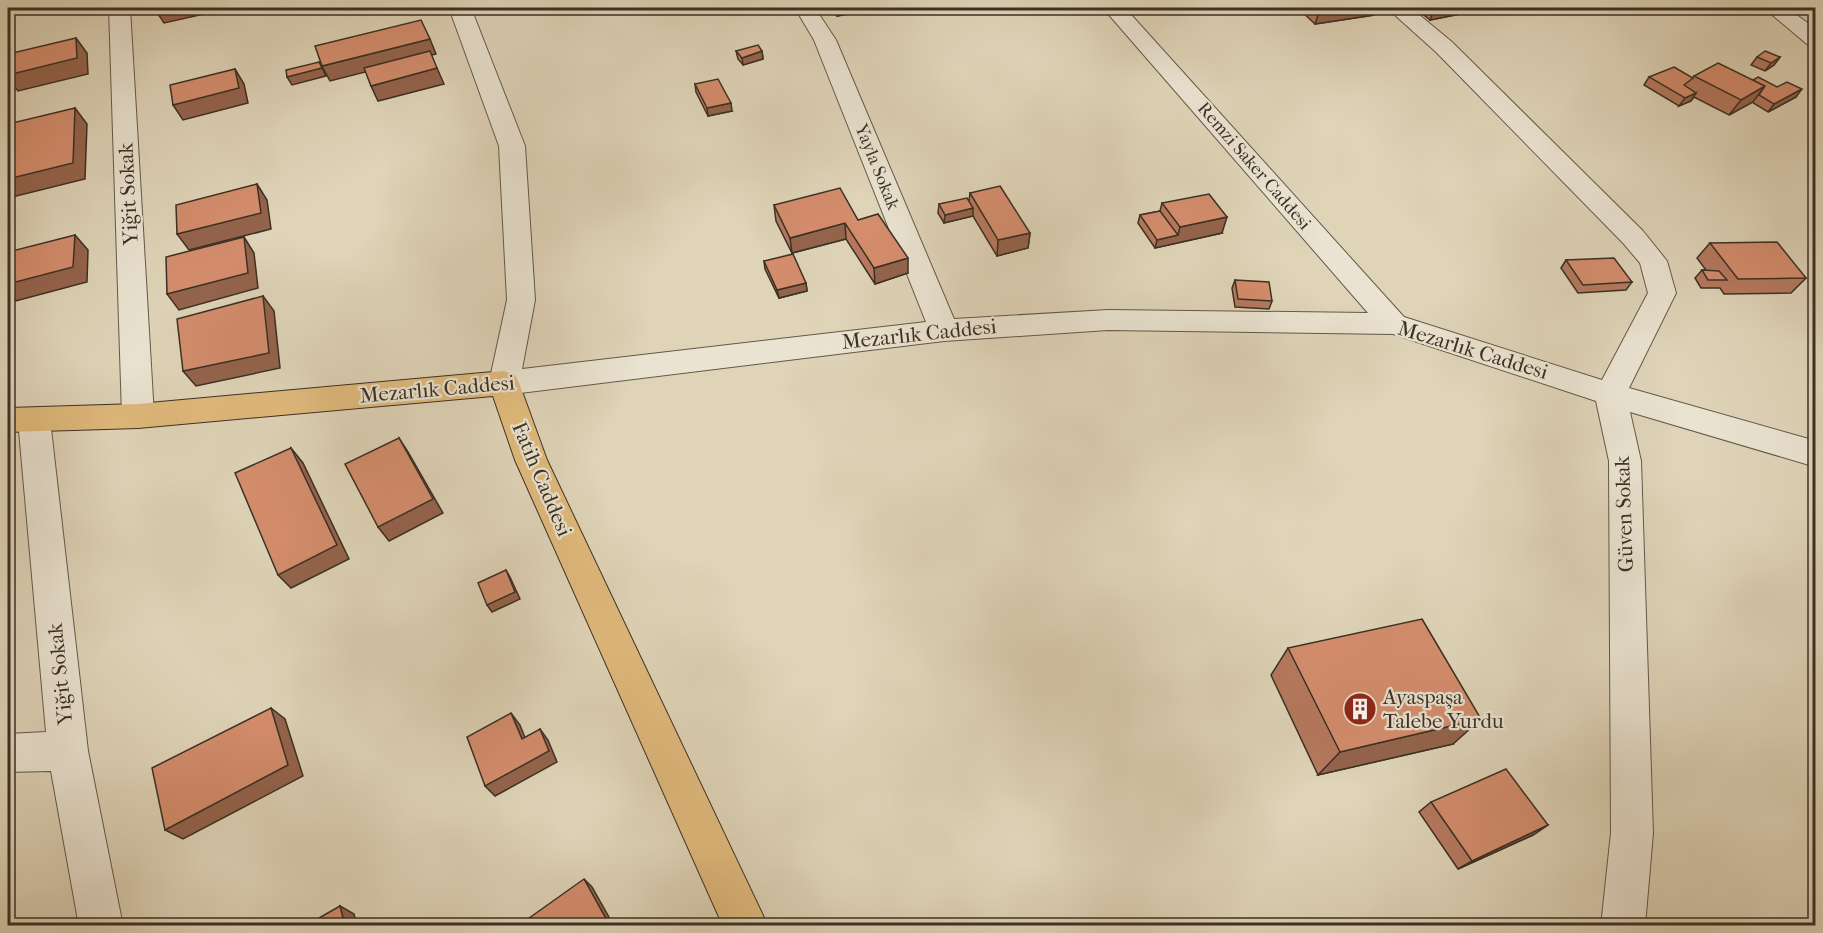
<svg xmlns="http://www.w3.org/2000/svg" width="1823" height="933" viewBox="0 0 1823 933" font-family="'IM FELL French Canon',serif">
  <style>
    .lines { fill: none; stroke-linecap: round; stroke-linejoin: round }
    .minor-casing { stroke: #635949; stroke-width: 2 }
    .major-casing { stroke: #3a3024; stroke-width: 2 }
    .minor { fill: #eae3d1; fill-rule: evenodd }
    .major { fill: #e0ba7c; fill-rule: evenodd }
    .wall { fill: #b6795e; stroke: #3a3024; stroke-width: 1.5 }
    .shaded-wall { fill: #94634c; stroke: #3a3024; stroke-width: 1.5 }
    .building { fill: #d48d6d; stroke: #3a3024; stroke-width: 1.5 }
    .labels { text-anchor: middle; dominant-baseline: central; stroke-width: 4.5; stroke-linejoin: round; paint-order: stroke }
    .far-street-label { font-size: 18px; fill: #3a3024; stroke: #eae3d1 }
    .street-label { font-size: 21px; fill: #3a3024; stroke: #eae3d1 }
    .poi-label { font-size: 21px; fill: #3a3024; stroke: #eae3d1; text-anchor: start }
  </style>
  <rect width="100%" height="100%" fill="#dfd4b8"/>
  <filter id="stains"><feTurbulence type="fractalNoise" baseFrequency=".00333" numOctaves="4"/><feColorMatrix values="0 0 0 0 .2 0 0 0 0 .09 0 0 0 0 .02 0 0 0 .5 -.17"/></filter>
  <radialGradient id="worn" r=".72"><stop offset=".6" stop-color="#630" stop-opacity="0"/><stop offset="1" stop-color="#630" stop-opacity=".3"/></radialGradient>
  <g class="lines">
    <g class="minor-casing">
      <g id="minor">
        <path d="M109 8H130L154 416 149 425 138 428 127 425 122 416Z"/>
        <path d="M449 8H471L525 146 535 300 522 369 926 322 814 40 795 8H815L836 40 954 319 1108 310 1368 313 1103 8H1125L1404 317 1602 380 1648 293 1640 263 1623 243 1436 52 1387 8H1411L1452 42 1643 231 1667 261 1676 293 1629 388 1816 441V467L1630 412 1641 461 1653 833 1645 926H1601L1611 833 1609 461 1596 401 1393 334 1108 330 944 341 504 395 493 391 489 383 507 300 499 146Z"/>
        <path d="M1764 8H1787L1816 29V47L1808 45Z"/>
        <path d="M34 408 45 411 50 420 88 751 123 926H79L51 771 8 772V734L46 732 18 420 23 411Z"/>
      </g>
    </g>
    <g class="major-casing">
      <path id="major" d="M504 371 515 375 519 383 547 460 768 926H723L515 460 493 396 138 428 8 432V408L138 404Z"/>
    </g>
    <use href="#minor" class="minor"/>
    <use href="#major" class="major"/>
  </g>
  <g class="wall">
    <path d="M831 8H881L837 16Z"/>
    <path d="M1298 8H1377L1374 15 1315 24Z"/>
    <path d="M1415 8H1468L1465 13 1430 20Z"/>
    <path d="M736 51H762L763 59 743 65 738 59Z"/>
    <path d="M1757 57H1780L1774 65 1765 71 1751 65Z"/>
    <path d="M1694 76 1753 80 1796 97 1768 112 1752 102 1729 115 1694 97 1691 101 1679 106 1644 85 1649 77 1693 78Z"/>
    <path d="M695 84 732 111 708 116 696 92Z"/>
    <path d="M970 193 1030 233 1028 248 997 256 973 216 944 223 938 213 939 204 969 201Z"/>
    <path d="M1162 203 1222 233 1155 248 1138 223 1140 215 1160 211Z"/>
    <path d="M774 205 858 220 908 273 875 284 846 239 792 253 776 221Z"/>
    <path d="M1710 243 1806 278 1791 293 1724 294 1720 288H1701L1695 278 1702 270H1706L1697 258Z"/>
    <path d="M1566 260 1632 282 1626 290 1578 293 1561 268Z"/>
    <path d="M764 261 806 283 807 291 779 298 765 269Z"/>
    <path d="M1235 280 1272 301 1269 309 1235 307 1232 288Z"/>
    <path d="M1288 648 1453 744 1318 775 1271 675Z"/>
    <path d="M1431 802 1548 825 1533 835 1458 869 1419 812Z"/>
  </g>
  <g class="shaded-wall">
    <path d="M154 8H231L164 23Z"/>
    <path d="M836 8H881L837 16Z"/>
    <path d="M1331 8H1377L1374 15 1315 24 1320 9Z"/>
    <path d="M1435 8H1468L1465 13 1430 20Z"/>
    <path d="M76 38 87 53 88 74 18 91 8 78V75Z"/>
    <path d="M430 39 436 54 330 81 322 66Z"/>
    <path d="M762 51 763 59 743 65 742 58Z"/>
    <path d="M1780 57 1774 65 1765 71 1771 63Z"/>
    <path d="M319 62 326 76 292 85 287 77Z"/>
    <path d="M437 68 444 84 378 101 371 86Z"/>
    <path d="M235 69 244 84 248 103 183 120 173 105Z"/>
    <path d="M1765 86 1753 102 1729 115 1741 100Z"/>
    <path d="M1802 89 1796 97 1768 112 1774 104Z"/>
    <path d="M1696 93 1691 101 1679 106 1685 98Z"/>
    <path d="M731 103 732 111 708 116 707 108Z"/>
    <path d="M75 108 87 124 85 179 8 198V179Z"/>
    <path d="M257 184 267 200 271 229 189 250 177 234Z"/>
    <path d="M973 208V216L944 223 945 215Z"/>
    <path d="M1227 217 1222 233 1155 248 1157 240 1178 235 1180 227Z"/>
    <path d="M845 223 846 239 792 253 790 238Z"/>
    <path d="M1030 233 1028 248 997 256 998 240Z"/>
    <path d="M75 235 88 250 87 282 8 303V284Z"/>
    <path d="M244 237 254 253 258 288 179 310 167 294Z"/>
    <path d="M908 258V273L875 284 874 268Z"/>
    <path d="M806 283 807 291 779 298 777 290Z"/>
    <path d="M263 296 274 311 280 368 196 386 183 371Z"/>
    <path d="M399 438 408 452 443 513 389 541 378 527Z"/>
    <path d="M291 448 303 463 349 559 291 588 278 575Z"/>
    <path d="M506 570 510 577 520 599 492 612 487 605Z"/>
    <path d="M271 708 285 719 303 776 183 839 165 830Z"/>
    <path d="M511 713 520 725 530 750 522 739Z"/>
    <path d="M1481 719 1453 744 1318 775 1340 752Z"/>
    <path d="M540 729 548 740 557 762 495 796 485 786Z"/>
    <path d="M1548 825 1533 835 1458 869 1472 861Z"/>
    <path d="M584 879 592 887 614 926H610Z"/>
    <path d="M340 906 354 914 357 926H345Z"/>
  </g>
  <g class="building">
    <path d="M421 20 430 39 322 66 315 46Z"/>
    <path d="M76 38 77 58 8 75V54Z"/>
    <path d="M758 45 762 51 742 58 736 51Z"/>
    <path d="M430 51 437 68 371 86 364 68Z"/>
    <path d="M1765 51 1780 57 1771 63 1757 57Z"/>
    <path d="M319 62 322 68 287 77 286 70Z"/>
    <path d="M1718 63 1765 86 1741 100 1694 76Z"/>
    <path d="M1674 67 1693 78 1684 85 1696 93 1685 98 1649 77Z"/>
    <path d="M235 69 239 88 173 105 170 85Z"/>
    <path d="M1758 77 1777 87 1787 82 1802 89 1774 104 1759 95 1765 86 1753 80Z"/>
    <path d="M718 79 731 103 707 108 695 84Z"/>
    <path d="M75 108 73 163 8 179V124Z"/>
    <path d="M257 184 261 213 177 234 176 205Z"/>
    <path d="M1000 186 1030 233 998 240 970 193Z"/>
    <path d="M840 188 858 220 878 214 908 258 874 268 845 223 790 238 774 205Z"/>
    <path d="M1209 194 1227 217 1180 227 1162 203Z"/>
    <path d="M967 198 973 208 945 215 939 204Z"/>
    <path d="M1160 211 1178 235 1157 240 1140 215Z"/>
    <path d="M75 235 73 267 8 284V252Z"/>
    <path d="M244 237 248 273 167 294 166 257Z"/>
    <path d="M1777 242 1806 278 1738 279 1710 243Z"/>
    <path d="M793 254 806 283 777 290 764 261Z"/>
    <path d="M1614 258 1632 282 1583 285 1566 260Z"/>
    <path d="M1702 270 1719 271 1727 280H1708Z"/>
    <path d="M1235 280 1269 282 1272 301 1238 299Z"/>
    <path d="M263 296 269 353 183 371 177 319Z"/>
    <path d="M399 438 433 499 378 527 345 464Z"/>
    <path d="M291 448 337 545 278 575 235 473Z"/>
    <path d="M506 570 515 592 487 605 478 583Z"/>
    <path d="M1422 619 1481 719 1340 752 1288 648Z"/>
    <path d="M271 708 288 765 165 830 152 768Z"/>
    <path d="M511 713 522 739 540 729 549 751 485 786 467 737Z"/>
    <path d="M1506 769 1548 825 1472 861 1431 802Z"/>
    <path d="M584 879 610 926H518Z"/>
    <path d="M340 906 345 926H305Z"/>
  </g>
  <defs>
    <g id="building-disc" transform="scale(1.725)"><circle r="9.5" fill="#8f2418" stroke="#eae3d1"/><path d="M-4-6H4V6H1V3H-1V6H-4ZM-2.5-4.3h1.7v1.8h-1.7ZM.8-4.3h1.7v1.8H.8ZM-2.5-1h1.7V.8h-1.7ZM.8-1h1.7V.8H.8Z" fill="#fff"/></g>
  </defs>
  <g fill-rule="evenodd">
    <use href="#building-disc" x="1360" y="709"/>
  </g>
  <g class="labels">
    <g class="far-street-label">
      <text transform="translate(1254 166) rotate(49)">Remzi Saker Caddesi</text>
      <text transform="translate(877 167) rotate(68)">Yayla Sokak</text>
    </g>
    <g class="street-label">
      <text transform="translate(128 194) rotate(-93)">Yiğit Sokak</text>
      <text transform="translate(919 334) rotate(-6)">Mezarlık Caddesi</text>
      <text transform="translate(1473 350) rotate(17)">Mezarlık Caddesi</text>
      <text transform="translate(437 389) rotate(-5)">Mezarlık Caddesi</text>
      <text transform="translate(542 479) rotate(67)">Fatih Caddesi</text>
      <text transform="translate(1624 514) rotate(-92)">Güven Sokak</text>
      <text transform="translate(60 674) rotate(-96)">Yiğit Sokak</text>
    </g>
    <g class="poi-label">
      <text x="1383" y="697">Ayaspaşa<tspan x="1383" dy="24">Talebe Yurdu</tspan></text>
    </g>
  </g>
  <rect width="1823" height="933" fill="none" stroke="#dfd4b8" stroke-width="30"/>
  <rect x="9" y="9" width="1805" height="915" fill="none" stroke="#3a3024" stroke-width="3"/>
  <rect x="15" y="15" width="1793" height="903" fill="none" stroke="#3a3024" stroke-width="1.5"/>
  <rect width="100%" height="100%" filter="url(#stains)"/>
  <rect width="100%" height="100%" fill="url(#worn)"/>
</svg>
